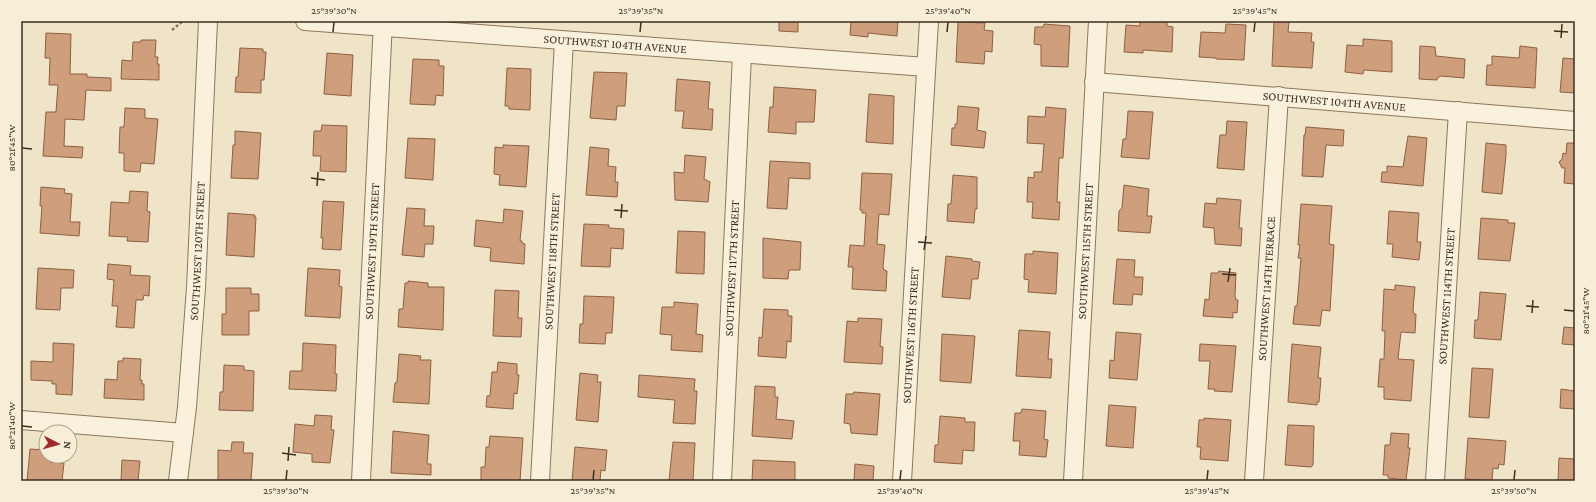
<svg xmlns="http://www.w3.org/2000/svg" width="1596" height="502" viewBox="0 0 1596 502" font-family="'Crimson Pro',serif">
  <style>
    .building { fill: #cf9f7d; stroke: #8d5f41 }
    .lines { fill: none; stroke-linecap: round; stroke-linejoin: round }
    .minor-casing { stroke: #8d765c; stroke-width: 20 }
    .path { stroke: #8d765c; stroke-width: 2.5; stroke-dasharray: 3 2; stroke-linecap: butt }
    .minor { stroke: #faf1dc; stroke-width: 18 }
    .ticks { fill: none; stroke: #3d2e20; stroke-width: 1.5 }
    .labels { text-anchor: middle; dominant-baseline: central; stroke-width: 3; stroke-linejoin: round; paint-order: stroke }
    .street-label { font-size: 12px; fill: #3d2e20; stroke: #f7eed8 }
    .neatline { fill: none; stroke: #3d2e20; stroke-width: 1.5 }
    .ticks-label { font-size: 10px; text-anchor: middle; fill: #3d2e20 }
  </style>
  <rect width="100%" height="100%" fill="#f0e4c8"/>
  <g class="building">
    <path d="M779 21H798V32L779 31Z"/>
    <path d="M851 21H898L897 36 868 33V37L850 35Z"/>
    <path d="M1140 21 1167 22V26L1173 27 1172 52 1143 50V53L1124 52 1126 25 1140 26Z"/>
    <path d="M1274 21 1289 22 1288 32 1312 33 1311 42H1314L1312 68 1272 66Z"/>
    <path d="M958 22 985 23 984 30 993 31 992 52 985 51 984 64 956 62Z"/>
    <path d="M1044 24 1070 26 1068 67 1041 66V45L1034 44 1035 27H1043Z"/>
    <path d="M1226 24 1246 25 1244 60 1216 59V58L1199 57 1201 32 1225 33Z"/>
    <path d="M46 33 71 34 70 74H87V77L111 78V91L86 90 84 120 65 119 64 146 83 147 82 158 43 156 46 112H56L58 85H49L50 58H45Z"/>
    <path d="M1363 39 1392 41V72L1364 70 1363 74 1345 72 1347 45 1363 46Z"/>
    <path d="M141 40H156L155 57H158L157 64H159V80L121 79 122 60 132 61 133 42H141Z"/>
    <path d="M1420 46 1435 47 1436 56 1465 59 1464 78 1441 76 1437 78V80L1419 79Z"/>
    <path d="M1520 46 1537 48 1535 88 1486 85 1487 65H1492V56L1519 58Z"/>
    <path d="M240 48 263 49V52H266L264 80H261V93L235 92 236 77H238Z"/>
    <path d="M327 53 353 55 351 96 324 94Z"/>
    <path d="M1563 58 1575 59V93L1560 92Z"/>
    <path d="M413 59 439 60V66H444L443 96 436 95 435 105 410 104Z"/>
    <path d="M507 68 531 69 530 110 509 109V106H505Z"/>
    <path d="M594 72 627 73 625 106H617L616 120 590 118Z"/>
    <path d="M677 79 710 82 708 109H713L712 130 682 128 684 111H675Z"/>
    <path d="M774 87 816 90 814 122H796V134L768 132 770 107H773Z"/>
    <path d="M869 94 894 96 893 144 866 142Z"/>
    <path d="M958 106 979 108 977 130 986 132 984 148 951 145 952 128H955V124H957Z"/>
    <path d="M1046 107 1066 109 1063 158H1059L1057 202H1060L1059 220 1032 218 1033 202H1027L1028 177 1034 178V172H1042L1044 144 1027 143 1028 116 1045 117Z"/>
    <path d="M125 108 145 109V118L158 119 154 164 141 163 140 172 124 171V153H119L120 127H124Z"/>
    <path d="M1128 111 1153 112 1149 159 1121 157 1123 139H1126Z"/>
    <path d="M1227 121 1247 122 1244 170 1217 168 1220 135H1226Z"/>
    <path d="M322 125 347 126 346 172 320 171 321 156H313L314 131H321Z"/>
    <path d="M1306 127 1344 130 1343 146 1326 145 1323 177 1302 176 1304 135H1305Z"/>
    <path d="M235 131 261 133 258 179 231 178 233 145H235Z"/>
    <path d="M1408 136 1427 138 1423 186 1381 182 1382 172H1387V166L1403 167Z"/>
    <path d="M408 138 435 139 433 180 405 178Z"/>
    <path d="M1486 143 1506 145V155L1502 194 1482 192Z"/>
    <path d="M1567 143H1575V184L1564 183 1565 168H1562L1559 162 1562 159 1563 153 1566 154Z"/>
    <path d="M503 145 529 146 526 187 499 185 500 175 494 174 495 147 503 148Z"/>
    <path d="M590 147 609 149 608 166 616 167 615 182H618L617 197 586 195Z"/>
    <path d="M685 155 706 157 704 179 710 182 708 202 675 200 674 172 684 173Z"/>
    <path d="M770 161 810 163V179L789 178 787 209 767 208Z"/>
    <path d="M862 173 892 174 889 215 879 214 877 244 885 245 883 267 884 270 887 271 886 291 852 289 853 267H848L850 245 864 246 866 213H862V210H860Z"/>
    <path d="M953 175 977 177V209H975L974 223 947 221 948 204H951Z"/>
    <path d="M1124 185 1149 189 1147 216H1152L1150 233 1118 231 1119 211 1122 208Z"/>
    <path d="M41 187 65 189 64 193 72 194 70 222H80L79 236 40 233 42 206H40Z"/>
    <path d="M130 191 148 192 147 211 150 212 148 242 127 241 128 237 109 236 111 202 129 203Z"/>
    <path d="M1217 198 1241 200 1239 228H1242L1241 246 1215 244 1214 228 1203 227 1205 203 1216 204Z"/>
    <path d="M323 201 344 202 341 250 322 249 323 238H321Z"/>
    <path d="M1301 204 1332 206 1329 244 1334 245 1330 311 1322 310 1320 326 1293 324 1295 306H1297L1301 258H1298L1300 245H1298Z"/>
    <path d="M407 208 425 209 424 226H434L433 244H425L424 257 402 255Z"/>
    <path d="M504 209 523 211 520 241H522V243L525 244 524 264 490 261 491 248 474 246 476 220 503 223Z"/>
    <path d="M1389 211 1419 213 1417 242H1421L1419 260 1392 257 1393 244H1387Z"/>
    <path d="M228 213 255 215 254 217H256L254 257 226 255Z"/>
    <path d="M1481 218 1508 220V223H1515L1510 261 1478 259Z"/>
    <path d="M584 224 609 225V228L624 229 623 249 611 248 610 267 581 266Z"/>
    <path d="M678 231 705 232 704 274 676 273Z"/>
    <path d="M763 238 801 242 800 270H789L788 279 763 278Z"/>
    <path d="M1033 251 1058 253 1056 294 1028 292 1029 280 1024 279 1025 254H1033Z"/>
    <path d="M946 256 972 259V261L980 262 978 279H972L970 299 942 297Z"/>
    <path d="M1117 259 1135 260 1134 277H1143L1142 295 1133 294 1132 305 1113 304Z"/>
    <path d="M108 264 131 266 130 275 150 276 149 296 144 295 143 300H136L134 328 116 327 118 306H112L114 280 107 279Z"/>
    <path d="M38 268 74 270 73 288H61L60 310 36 309Z"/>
    <path d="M308 268 340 270 339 286 342 287 340 318 305 316Z"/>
    <path d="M1219 271 1236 273 1235 296 1236 300H1238L1237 313 1233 312V318L1203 316 1205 299 1209 300 1211 273H1218Z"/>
    <path d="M408 281 428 283V287H444L443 330 398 327 399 309H403L405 283H408Z"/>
    <path d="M1395 285 1415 287 1413 310 1414 314H1416L1415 333 1401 332 1398 359 1414 360 1411 401 1384 399V387H1378L1380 359H1384L1385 331H1382L1384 289 1395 290Z"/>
    <path d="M226 288H251V294H259V311H249V335H222V314H226Z"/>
    <path d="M495 290 519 291 518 318H522L521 337 493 336Z"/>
    <path d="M1480 292 1506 294 1501 340 1474 338 1475 320H1478Z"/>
    <path d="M584 296 614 297 612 333H606L605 344 579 343 580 324H583Z"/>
    <path d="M674 302 698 304 696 334 703 335 702 352 671 350 672 335 660 334 662 307H674Z"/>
    <path d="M764 309 788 310V316H792L791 342 787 341 786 358 758 356 759 337 762 338Z"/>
    <path d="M858 318 882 319 880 346 883 347 882 364 844 362 847 321 858 322Z"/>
    <path d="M1564 327 1575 328V345L1562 344Z"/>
    <path d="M1019 330 1050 332 1048 359H1052L1051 378 1016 376Z"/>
    <path d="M1116 332 1141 334 1137 380 1109 378 1110 360 1114 361Z"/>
    <path d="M942 334 975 336 971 383 940 381Z"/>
    <path d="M53 343 74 344 72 395 56 394V384H52V381L31 380V361L53 362Z"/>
    <path d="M303 343 336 345 335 374H337L336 391 289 389 290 371H302Z"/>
    <path d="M1200 344 1236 346 1232 392 1214 391 1215 389H1208L1210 361H1199Z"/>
    <path d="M1292 344 1321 347 1318 378H1321L1319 402H1317V405L1288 402Z"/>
    <path d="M399 354 421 356 420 360H431L429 404 393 402 395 383 397 382Z"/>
    <path d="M123 358 141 359 140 380H142V384H144V400L104 398 105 379 117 380 118 361H123Z"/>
    <path d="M498 362 517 364V375H519L517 394 514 393 513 409 486 407 487 396H490L492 372H497Z"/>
    <path d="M224 365 244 366V370L254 371 253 411 219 410 220 392H223Z"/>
    <path d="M1472 368 1493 369 1489 418 1469 417Z"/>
    <path d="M580 373 598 375 597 382H601L598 422 576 420Z"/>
    <path d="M639 375 695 379 694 391H697L695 424 673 423 675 400 638 397Z"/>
    <path d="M755 386 775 387V397H778L776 419 794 421 792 439 752 436Z"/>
    <path d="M1561 389 1575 391V409L1560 408Z"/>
    <path d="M854 392 880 394 877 435 851 433 850 424 844 423 846 394H853Z"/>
    <path d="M1109 405 1136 407 1133 448 1106 446Z"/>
    <path d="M1022 409 1046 411 1044 439 1048 440 1046 457 1019 455 1020 441H1013L1015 413H1021Z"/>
    <path d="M315 415 332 416 331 430H334L330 463 312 462V454L293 452 295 424 314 426Z"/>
    <path d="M940 416 965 418V422H975L974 451 963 450 962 464 934 462 935 445H938Z"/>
    <path d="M1204 418 1231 420 1228 461 1200 459 1201 447H1197L1199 420H1204Z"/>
    <path d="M1288 425 1314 426 1313 465 1311 467 1285 465Z"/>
    <path d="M393 431 429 435 427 464H431V475L391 473Z"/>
    <path d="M1391 433 1409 434 1408 448H1410L1406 480 1388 478V475H1383L1385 445H1390Z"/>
    <path d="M490 436 523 438 520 481H481V467H485L486 447H489Z"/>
    <path d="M1468 438 1506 441 1504 465 1499 464 1498 469 1493 468 1492 481 1465 479Z"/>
    <path d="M232 442H244L243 453H253L251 481H218V450L231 451Z"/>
    <path d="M673 442 695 443 693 481H669Z"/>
    <path d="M575 447 607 450 605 471 601 470 600 481H572Z"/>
    <path d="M30 449 46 450V456H50V462L64 463 62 481H27Z"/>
    <path d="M1559 458 1575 459V481H1558Z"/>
    <path d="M122 460 140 461 138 481H121Z"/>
    <path d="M753 460 795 462V481H752Z"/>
    <path d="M855 464 874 466 873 481H854Z"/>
  </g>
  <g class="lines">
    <g class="minor-casing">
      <g id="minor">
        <path id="s1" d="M305 21 926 67"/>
        <path id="s2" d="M1094 82 1575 121"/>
        <path d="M21 420 184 433"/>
        <path id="s3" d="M178 481 187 407 196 288 208 21"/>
        <path id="s4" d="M361 481 383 21"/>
        <path id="s5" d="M540 481 564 41"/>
        <path id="s6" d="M722 481 742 55"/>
        <path id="s7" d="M902 481 929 21"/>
        <path id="s8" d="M1073 481 1098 21"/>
        <path id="s9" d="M1254 481 1279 96"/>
        <path id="s10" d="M1435 481 1458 111"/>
      </g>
    </g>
    <path class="path" d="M172 30 183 21"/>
    <use href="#minor" class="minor"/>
  </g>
  <path class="ticks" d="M1554 31 1568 32M333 32 334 22M640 32 641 22M947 32 948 22M1254 32 1255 22M1561 38 1562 24M22 148 32 149M311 178 325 180M317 186 318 172M614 210 628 211M621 218 622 204M918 242 932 243M924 250 926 236M1222 274 1236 275M1228 282 1230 268M1526 306 1539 307M1564 310 1574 311M1532 313 1533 300M22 426 32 427M282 453 296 455M288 461 289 447M286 480 287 470M593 480 594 470M900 480 901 470M1207 480 1208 470M1514 480 1515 470"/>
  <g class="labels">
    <g class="street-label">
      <text stroke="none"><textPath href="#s1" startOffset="311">SOUTHWEST 104TH AVENUE</textPath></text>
      <text stroke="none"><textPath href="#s2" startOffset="241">SOUTHWEST 104TH AVENUE</textPath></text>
      <text stroke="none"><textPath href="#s3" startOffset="231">SOUTHWEST 120TH STREET</textPath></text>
      <text stroke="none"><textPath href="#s4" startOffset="230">SOUTHWEST 119TH STREET</textPath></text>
      <text stroke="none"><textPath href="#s8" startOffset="230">SOUTHWEST 115TH STREET</textPath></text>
      <text stroke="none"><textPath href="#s5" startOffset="220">SOUTHWEST 118TH STREET</textPath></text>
      <text stroke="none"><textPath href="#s6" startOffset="213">SOUTHWEST 117TH STREET</textPath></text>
      <text stroke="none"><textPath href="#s9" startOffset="193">SOUTHWEST 114TH TERRACE</textPath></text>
      <text stroke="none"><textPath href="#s10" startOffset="185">SOUTHWEST 114TH STREET</textPath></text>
      <text stroke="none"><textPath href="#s7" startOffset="146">SOUTHWEST 116TH STREET</textPath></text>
    </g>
  </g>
  <rect width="1596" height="502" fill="none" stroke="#f7eed8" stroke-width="44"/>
  <g transform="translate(58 444) rotate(96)"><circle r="19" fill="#f7eed8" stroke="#ada18e"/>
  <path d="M0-3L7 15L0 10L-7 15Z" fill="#9e2a2b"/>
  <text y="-6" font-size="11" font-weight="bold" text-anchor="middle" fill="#3d2e20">N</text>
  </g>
  <rect x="22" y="22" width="1552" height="458" class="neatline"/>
  <g class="ticks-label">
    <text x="334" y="14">25°39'30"N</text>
    <text x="641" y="14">25°39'35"N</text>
    <text x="948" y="14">25°39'40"N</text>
    <text x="1255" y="14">25°39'45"N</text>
    <text transform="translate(11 148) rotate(-90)" y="4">80°21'45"W</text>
    <text transform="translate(1585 311) rotate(-90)" y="4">80°21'45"W</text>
    <text transform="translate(11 426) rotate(-90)" y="4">80°21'40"W</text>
    <text x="286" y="494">25°39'30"N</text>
    <text x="593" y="494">25°39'35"N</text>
    <text x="900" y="494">25°39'40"N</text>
    <text x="1207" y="494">25°39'45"N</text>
    <text x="1514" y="494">25°39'50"N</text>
  </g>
</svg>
